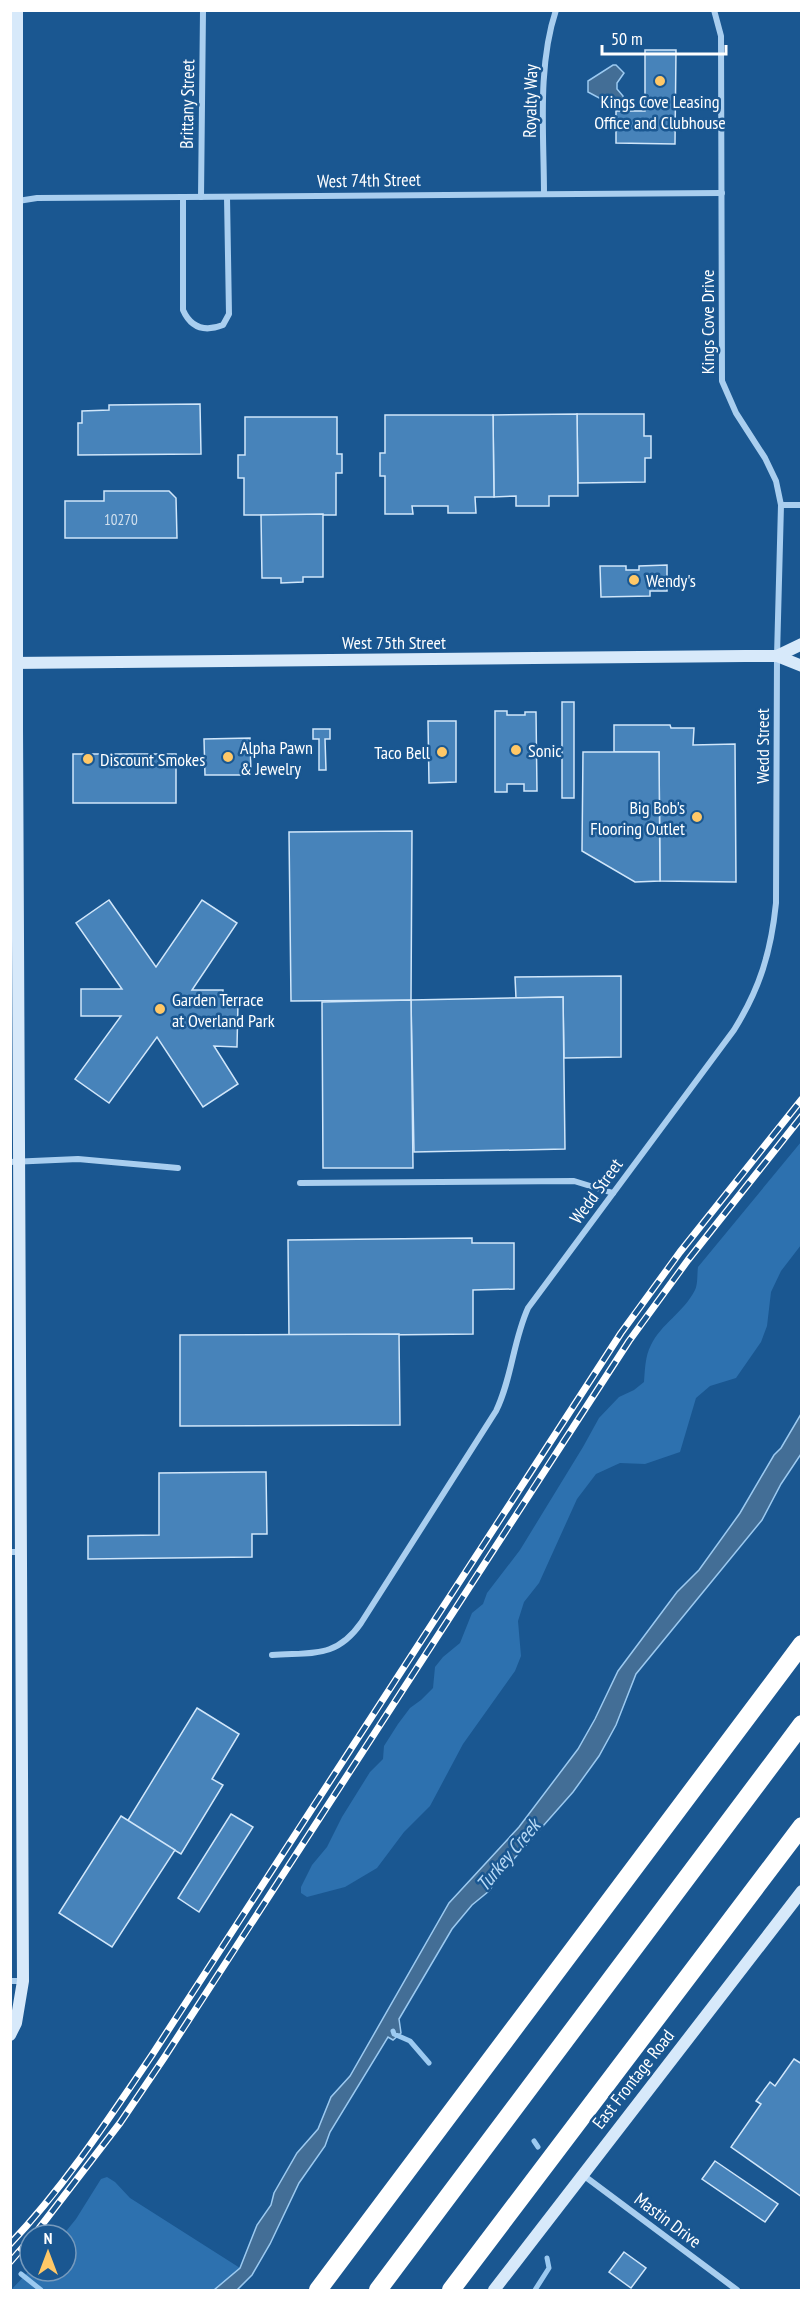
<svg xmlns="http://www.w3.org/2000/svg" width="812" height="2301" viewBox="0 0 812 2301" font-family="'PT Sans Narrow',sans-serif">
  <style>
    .green { fill: #2d71af }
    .water { fill: #436e96; stroke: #9ccaf1; stroke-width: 1.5 }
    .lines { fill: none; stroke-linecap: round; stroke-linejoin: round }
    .stream { stroke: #9ccaf1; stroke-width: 5 }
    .building { fill: #4783ba; stroke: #d0e6fa; stroke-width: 1.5 }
    .street { stroke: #a9ceef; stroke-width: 6 }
    .secondary { stroke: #d7e9fa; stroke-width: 12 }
    .highway { stroke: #fff; stroke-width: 18 }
    .rail-casing { stroke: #fff; stroke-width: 7 }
    .rail { stroke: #1a5791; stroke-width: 4.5; stroke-dasharray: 14; stroke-linecap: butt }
    .poi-dot { fill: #ffc867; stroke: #1a5791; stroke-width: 2 }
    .labels { text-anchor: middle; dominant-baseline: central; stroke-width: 5; stroke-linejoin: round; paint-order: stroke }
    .number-label { font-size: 15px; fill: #d1e0ee }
    .street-label { font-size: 18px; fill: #fff; stroke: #1a5791 }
    .poi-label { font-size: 18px; fill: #fff; stroke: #1a5791; text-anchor: start }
    .water-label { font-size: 20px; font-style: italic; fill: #b6d8f5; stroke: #1a5791 }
  </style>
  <rect width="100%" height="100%" fill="#1a5791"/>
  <g class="green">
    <path d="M801 1142V1245L781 1271 771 1292 767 1326 761 1342 736 1378 710 1386 696 1398 680 1452 645 1464 620 1463 596 1474 577 1499 539 1583 524 1602 518 1621 521 1656 515 1671 463 1744 430 1806 404 1832 377 1868 345 1887 307 1897 301 1893V1887L312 1865 327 1847 342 1817 370 1772 383 1759 384 1746 398 1724 410 1708 421 1700 433 1688 435 1667 443 1657 460 1643 472 1613 483 1604 487 1593 520 1550 583 1447 599 1418 619 1397 634 1390 644 1382C645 1370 645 1356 651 1345 661 1324 684 1312 695 1290 698 1284 697 1274 698 1267Z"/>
    <path d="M107 2177 115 2182 130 2198 240 2268 214 2290H11L30 2270 66 2271V2235H63L76 2219 101 2179Z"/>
  </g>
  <g class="water">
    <path d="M613 65H616L624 73 617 83V89L623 96V100L614 106 588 92V81Z"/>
    <path d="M801 1414V1454L781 1484 762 1520 636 1674 616 1725 599 1756 573 1792 506 1868 489 1891 472 1905 452 1929 399 2019 401 2033 393 2040 388 2037 330 2132 325 2146 299 2183 270 2244 252 2275 237 2290H214L240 2268 257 2225 271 2205 274 2193 297 2153 318 2129 331 2097 350 2076 449 1903 519 1827 578 1749 595 1719 618 1671 677 1592 699 1570 740 1513 774 1455 781 1448Z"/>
  </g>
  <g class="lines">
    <g class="stream">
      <path d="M393 2031 394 2034 410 2041 429 2063"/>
      <path d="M534 2141 538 2147"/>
      <path d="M21 2274 41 2290"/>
      <path d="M535 2290 549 2268 547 2258"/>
    </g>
  </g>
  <g class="building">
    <path d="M645 50H676L675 144 616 143V111H645Z"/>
    <path d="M200 404 201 454 78 455V423H82V411L109 410V405Z"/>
    <path d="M577 414H644V436H651V458H645V482L578 483Z"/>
    <path d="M577 414 578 496H549V506H516V496L494 497 493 415Z"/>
    <path d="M385 415H493L494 497H475L476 513H448V506H412L413 514H385V476H380V453H385Z"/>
    <path d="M245 417H337V454H342V473H336V515H244V478H238V455H245Z"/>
    <path d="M104 491H169L176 498 177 538H65V501H104Z"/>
    <path d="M323 514V577H303V582L281 583V578H262L261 515Z"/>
    <path d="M667 565V591H650V596L601 597 600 566H626V570H639V566Z"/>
    <rect x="562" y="702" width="12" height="96"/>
    <path d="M495 711H507V715H525V712H536L537 791H524V784H507V792H495Z"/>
    <path d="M428 721H456V782L429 783Z"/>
    <path d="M614 725H670L671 728H694L693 745 735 744 736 882 660 881 659 752H614Z"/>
    <path d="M313 729H330V739H325L326 770H319V739H313Z"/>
    <path d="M250 738 251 775H205L204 739Z"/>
    <path d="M583 752H659L660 881 635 882 582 851Z"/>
    <rect x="73" y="754" width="103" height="49"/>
    <path d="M412 831 411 1000 291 1001 289 832Z"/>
    <path d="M109 900 156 967 202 900 237 923 192 990H223V1002L238 1003 237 1047 214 1046 238 1084 203 1107 157 1037 109 1103 75 1079 121 1016H81V989H122L76 923Z"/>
    <path d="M621 976V1057L564 1058 563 997 516 998 515 977Z"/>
    <path d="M563 997 565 1149 414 1152 411 1000Z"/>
    <path d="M411 1000 413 1168H323L322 1002Z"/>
    <path d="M472 1238V1243H514V1289L473 1290V1334L289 1336 288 1240Z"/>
    <path d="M399 1334 400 1425 180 1426V1335Z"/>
    <path d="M266 1472 267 1534H252V1557L88 1559V1536L159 1535V1473Z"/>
    <path d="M197 1708 239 1734 212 1779 223 1785 181 1854 127 1822Z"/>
    <path d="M231 1814 253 1827 199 1912 178 1898Z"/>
    <path d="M121 1816 175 1850 112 1947 59 1913Z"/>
    <path d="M794 2059 802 2064V2197L731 2147 761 2104 756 2101 770 2082 775 2086Z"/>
    <path d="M715 2161 778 2204 765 2222 702 2179Z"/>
    <path d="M624 2252 646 2268 631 2288 609 2272Z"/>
  </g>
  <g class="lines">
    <g class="street">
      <path d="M544 194C544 135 537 67 556 10"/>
      <path d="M183 197V310C191 328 205 332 223 325L229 314 227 197"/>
      <path d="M201 197 203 10"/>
      <path d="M18 201 37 198 722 193"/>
      <path d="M781 505H802"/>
      <path d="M10 1162 78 1159 178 1168"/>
      <path d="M300 1183 574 1181 613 1193"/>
      <path d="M10 1552H22"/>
      <path d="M272 1655C311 1652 336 1659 361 1623L496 1411C512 1378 513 1341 528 1308L734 1030C760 988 771 952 776 903L777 656 781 505 776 481 765 458 736 413 722 381 721 36 714 10"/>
      <path d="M10 1981H23"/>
      <path d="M583 2175 737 2290"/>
    </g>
    <g class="secondary">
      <path d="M777 656 802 644"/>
      <path d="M10 663 745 656H777L802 666"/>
      <path d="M10 2035 16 2023 23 1981 17 728V10"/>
      <path d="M494 2290 802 1891"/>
    </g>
    <g class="highway">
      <path d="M318 2290 802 1644"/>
      <path d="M378 2290 802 1724"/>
      <path d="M451 2290 802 1826"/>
    </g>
    <g class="rail-casing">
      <g id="rail">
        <path d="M34 2235 120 2123 164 2058 629 1341 688 1260 802 1116"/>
        <path d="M10 2244C64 2187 108 2120 152 2055L621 1333 680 1252 802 1099"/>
        <path d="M10 2262 30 2239"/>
      </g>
    </g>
    <use href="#rail" class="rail"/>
  </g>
  <g class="poi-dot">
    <circle cx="660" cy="81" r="6"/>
    <circle cx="634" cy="580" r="6"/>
    <circle cx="516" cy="750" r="6"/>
    <circle cx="442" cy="752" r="6"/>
    <circle cx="228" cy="757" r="6"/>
    <circle cx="88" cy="759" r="6"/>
    <circle cx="697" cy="817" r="6"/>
    <circle cx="160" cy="1009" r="6"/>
  </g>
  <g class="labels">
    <g class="number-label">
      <text x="121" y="519">10270</text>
    </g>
    <g class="street-label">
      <text transform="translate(530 101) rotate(-89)">Royalty Way</text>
      <text transform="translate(187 104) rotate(-89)">Brittany Street</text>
      <text transform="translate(369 180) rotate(-1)">West 74th Street</text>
      <text transform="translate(707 322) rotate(-90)">Kings Cove Drive</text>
      <text x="394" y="642">West 75th Street</text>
      <text transform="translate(762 746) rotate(-90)">Wedd Street</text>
      <text transform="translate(596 1191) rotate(-54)">Wedd Street</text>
      <text transform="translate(633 2079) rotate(-52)">East Frontage Road</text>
      <text transform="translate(668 2220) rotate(37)">Mastin Drive</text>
    </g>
    <g class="poi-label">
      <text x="660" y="101" text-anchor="middle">Kings Cove Leasing<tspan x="660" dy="21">Office and Clubhouse</tspan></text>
      <text x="646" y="580">Wendy's</text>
      <text x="240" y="747">Alpha Pawn<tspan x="240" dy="21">&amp; Jewelry</tspan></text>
      <text x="528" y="750">Sonic</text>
      <text x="430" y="752" text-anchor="end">Taco Bell</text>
      <text x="100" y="759">Discount Smokes</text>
      <text x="685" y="807" text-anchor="end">Big Bob's<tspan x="685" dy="21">Flooring Outlet</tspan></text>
      <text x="172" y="999">Garden Terrace<tspan x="172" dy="21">at Overland Park</tspan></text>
    </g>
    <g class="water-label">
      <text transform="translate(508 1855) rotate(-50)">Turkey Creek</text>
    </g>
  </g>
  <rect width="812" height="2301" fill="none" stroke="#ffffff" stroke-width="24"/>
  <g transform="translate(48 2253)"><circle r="28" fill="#1a5791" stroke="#769abd" stroke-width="1.5"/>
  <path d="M0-4.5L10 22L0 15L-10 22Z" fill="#ffc867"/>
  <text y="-9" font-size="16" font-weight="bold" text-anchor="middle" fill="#ffffff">N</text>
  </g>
  <path d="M602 45v9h124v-9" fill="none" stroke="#ffffff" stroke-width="3"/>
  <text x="611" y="45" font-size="18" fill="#ffffff" stroke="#1a5791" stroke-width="4.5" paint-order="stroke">50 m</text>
</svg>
